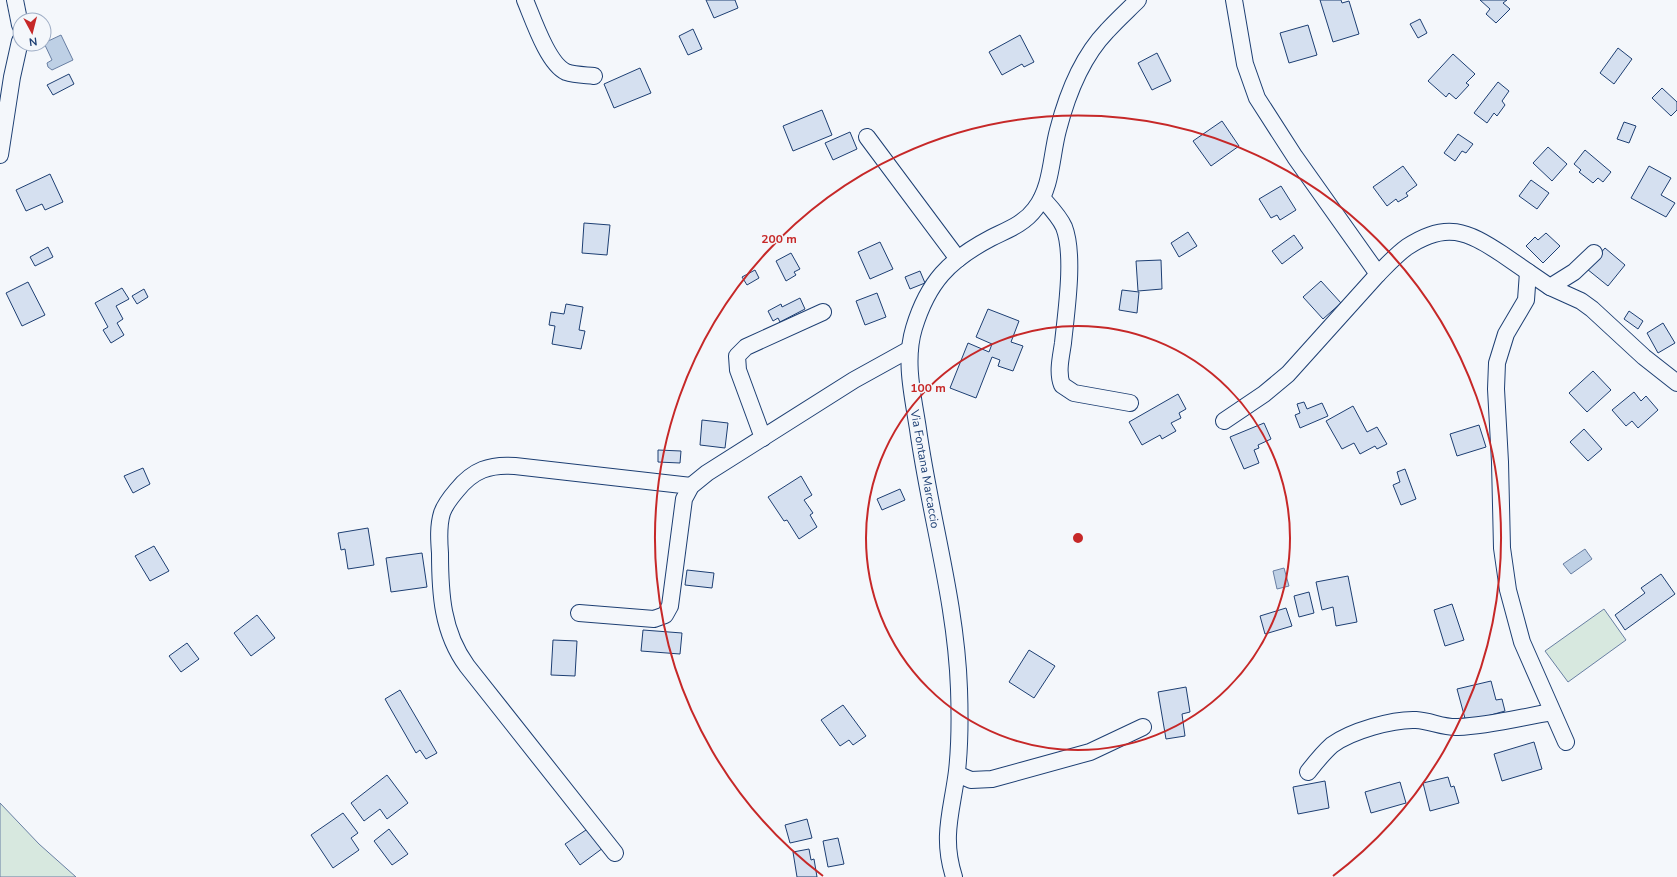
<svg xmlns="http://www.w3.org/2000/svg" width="1677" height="877" viewBox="0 0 1677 877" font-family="'Nunito Sans',sans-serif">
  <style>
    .green { fill: #d7e8df; stroke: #687fa3 }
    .water { fill: #bed0e5; stroke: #687fa3 }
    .building { fill: #d5e0f0; stroke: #1d3f73 }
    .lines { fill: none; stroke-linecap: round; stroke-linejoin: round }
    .minor-casing { stroke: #1d3f73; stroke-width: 18 }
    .minor { stroke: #f4f7fb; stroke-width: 16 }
    .ring { fill: none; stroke: #c62828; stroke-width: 2 }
    .labels { text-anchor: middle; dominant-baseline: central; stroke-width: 3; stroke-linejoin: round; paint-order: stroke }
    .street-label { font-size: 12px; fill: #1d3f73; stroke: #f4f7fb }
    .centre { fill: #c62828; stroke: #f4f7fb; stroke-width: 2 }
    .ring-label { font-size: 12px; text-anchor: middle; font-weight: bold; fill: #c62828; stroke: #f4f7fb; stroke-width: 3; stroke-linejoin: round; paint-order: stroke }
  </style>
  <rect width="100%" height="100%" fill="#f4f7fb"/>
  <g class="green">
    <path d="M1604 609 1626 640 1568 682 1545 651Z"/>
    <path d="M0 803 39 844 76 877H0Z"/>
  </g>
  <g class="water">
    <path d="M61 35 73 60 52 70 48 67 47 63 52 60 44 43Z"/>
    <path d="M1585 549 1592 559 1571 574 1563 564Z"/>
    <path d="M1284 568 1289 586 1277 589 1273 571Z"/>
  </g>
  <g class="building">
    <path d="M706 0H735L738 8 714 18Z"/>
    <path d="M1320 0H1341L1342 3 1349 1 1359 34 1333 42Z"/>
    <path d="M1480 0H1507L1503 3 1510 9 1496 23 1486 14 1490 9Z"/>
    <path d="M1420 19 1427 33 1418 38 1410 24Z"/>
    <path d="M1308 25 1317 55 1289 63 1280 33Z"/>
    <path d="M693 29 702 49 688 55 679 36Z"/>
    <path d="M1020 35 1034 62 1024 67 1022 64 1002 75 989 52Z"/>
    <path d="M1618 48 1632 59 1614 84 1600 73Z"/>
    <path d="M1157 53 1171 81 1152 90 1138 63Z"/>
    <path d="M1453 54 1475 74 1466 83 1469 85 1456 99 1449 93 1446 97 1428 81Z"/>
    <path d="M640 68 651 93 614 108 604 84Z"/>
    <path d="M69 74 74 84 53 95 47 85Z"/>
    <path d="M1498 82 1509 91 1502 101 1505 105 1497 116 1494 113 1487 123 1474 113Z"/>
    <path d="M1662 88 1677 102V110L1671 116 1652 98Z"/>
    <path d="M822 110 832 135 793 151 783 126Z"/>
    <path d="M1222 121 1239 146 1211 166 1193 141Z"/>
    <path d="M1624 122 1636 126 1629 143 1617 139Z"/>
    <path d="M850 132 857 149 833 160 825 143Z"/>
    <path d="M1458 134 1473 144 1466 153 1462 151 1455 161 1444 153Z"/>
    <path d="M1548 147 1567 164 1552 181 1533 163Z"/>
    <path d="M1585 150 1611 172 1603 182 1598 178 1593 183 1579 172 1581 170 1574 164Z"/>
    <path d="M1403 166 1417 185 1406 193 1408 196 1398 202 1396 199 1387 206 1373 187Z"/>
    <path d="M1649 166 1671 178 1661 195 1675 203 1666 217 1631 198Z"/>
    <path d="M50 174 63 202 45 210 42 204 26 211 16 190Z"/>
    <path d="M1531 180 1549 193 1537 209 1519 196Z"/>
    <path d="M1281 186 1296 210 1280 220 1277 215 1271 218 1259 199Z"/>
    <path d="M584 223 610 225 607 255 582 253Z"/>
    <path d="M1188 232 1197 246 1179 257 1171 243Z"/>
    <path d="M1546 233 1560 246 1543 263 1526 246 1535 237 1538 240Z"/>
    <path d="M1294 235 1303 248 1282 264 1272 251Z"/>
    <path d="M880 242 893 269 870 279 858 252Z"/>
    <path d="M48 247 53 257 35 266 30 257Z"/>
    <path d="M1605 248 1625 265 1608 286 1587 269Z"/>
    <path d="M791 253 800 269 794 272 796 275 786 281 776 261Z"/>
    <path d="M1161 260 1162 289 1138 291 1136 261Z"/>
    <path d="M755 270 759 278 747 285 742 277Z"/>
    <path d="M920 271 925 283 910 289 905 277Z"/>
    <path d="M1321 281 1341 303 1323 319 1303 297Z"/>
    <path d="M28 282 45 315 22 326 6 293Z"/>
    <path d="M122 288 129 299 116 306 123 319 117 323 124 335 111 343 103 330 108 327 95 303Z"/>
    <path d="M144 289 148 297 137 304 132 296Z"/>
    <path d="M1122 290 1139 292 1137 313 1119 310Z"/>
    <path d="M877 293 886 317 865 325 856 301Z"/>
    <path d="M800 298 805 309 780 322 778 318 773 321 768 311 781 304 782 307Z"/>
    <path d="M566 304 583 307 579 330 585 331 581 349 552 344 555 326 549 325 551 312 564 314Z"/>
    <path d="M988 309 1019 321 1011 342 1023 346 1013 371 998 366 1000 360 992 357 976 398 950 388 968 343 989 352 992 344 976 337Z"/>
    <path d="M1629 311 1643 321 1638 329 1624 319Z"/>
    <path d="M1663 323 1675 343 1658 353 1647 333Z"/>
    <path d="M1593 371 1611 390 1587 412 1569 393Z"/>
    <path d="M1634 392 1641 401 1646 396 1658 410 1638 428 1632 421 1626 426 1612 410Z"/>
    <path d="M1178 394 1186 409 1179 413 1181 418 1171 423 1176 431 1162 439 1160 435 1142 445 1129 422Z"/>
    <path d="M1304 402 1307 409 1322 403 1328 416 1300 428 1295 415 1300 413 1297 404Z"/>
    <path d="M1353 406 1367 432 1377 427 1387 444 1377 449 1375 446 1360 454 1354 443 1342 449 1326 421Z"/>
    <path d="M702 420 728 423 725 448 700 445Z"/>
    <path d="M1264 423 1271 439 1258 445 1259 448 1254 450 1259 463 1244 469 1230 437Z"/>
    <path d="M1479 425 1486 447 1457 456 1450 434Z"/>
    <path d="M1584 429 1602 449 1588 461 1570 442Z"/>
    <path d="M658 450 681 451 680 463 658 462Z"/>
    <path d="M143 468 150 484 133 493 124 476Z"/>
    <path d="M1405 469 1416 499 1401 505 1393 485 1400 482 1397 472Z"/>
    <path d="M801 476 812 495 804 500 813 513 810 515 817 527 799 539 787 520 784 521 768 497Z"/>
    <path d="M900 489 905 500 882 510 877 499Z"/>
    <path d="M368 528 374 565 348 569 345 549 341 550 338 533Z"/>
    <path d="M154 546 169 571 150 581 135 556Z"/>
    <path d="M422 553 427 587 391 592 386 558Z"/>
    <path d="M687 570 714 573 712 588 685 585Z"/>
    <path d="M1661 574 1675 594 1625 630 1615 615 1645 593 1641 588Z"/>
    <path d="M1348 576 1357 622 1336 626 1333 607 1322 610 1316 582Z"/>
    <path d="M1309 592 1314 613 1299 617 1294 596Z"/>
    <path d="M1452 604 1464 640 1445 646 1434 610Z"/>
    <path d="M1286 608 1292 626 1265 634 1260 616Z"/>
    <path d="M257 615 275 638 251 656 234 633Z"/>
    <path d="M643 630 682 633 680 654 641 651Z"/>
    <path d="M553 640 577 641 575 676 551 675Z"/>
    <path d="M187 643 199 659 181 672 169 656Z"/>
    <path d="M1029 650 1055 666 1034 698 1009 682Z"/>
    <path d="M1491 681 1496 700 1502 699 1505 711 1466 722 1457 689Z"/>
    <path d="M1186 687 1190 712 1182 714 1185 736 1166 739 1158 692Z"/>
    <path d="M400 690 437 753 426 759 420 750 416 753 385 699Z"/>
    <path d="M843 705 866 736 853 745 849 740 840 746 821 720Z"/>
    <path d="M1534 742 1542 769 1502 781 1494 754Z"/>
    <path d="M387 775 408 803 387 819 380 809 364 821 351 803Z"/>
    <path d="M1448 777 1451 787 1454 786 1459 803 1430 811 1423 783Z"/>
    <path d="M1325 781 1329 808 1298 814 1293 787Z"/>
    <path d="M1400 782 1406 803 1371 813 1365 792Z"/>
    <path d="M343 813 358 833 351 838 359 850 333 868 311 835Z"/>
    <path d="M807 819 812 838 790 843 785 825Z"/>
    <path d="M589 828 603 848 580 865 565 844Z"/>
    <path d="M389 829 408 854 392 865 374 841Z"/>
    <path d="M838 838 844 864 828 867 823 841Z"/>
    <path d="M809 849 811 860 814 859 817 877H797L793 852Z"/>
  </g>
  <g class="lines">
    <g class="minor-casing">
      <g id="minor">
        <path d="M15 0 20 25"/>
        <path d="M525 0C533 19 548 64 566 72 575 75 585 75 594 76"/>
        <path d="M1234 0 1245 64 1257 98 1295 157 1378 274C1387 265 1396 255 1407 247 1446 221 1467 231 1502 254 1518 265 1534 276 1550 287L1574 272 1594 253"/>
        <path d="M867 137 958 259"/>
        <path d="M0 155 12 77 20 41"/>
        <path d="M1042 198C1050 207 1059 216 1064 227 1075 255 1066 313 1063 343 1061 357 1057 372 1062 385L1074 393 1130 403"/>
        <path d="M1528 272 1526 300 1506 334 1497 363 1496 389 1500 462 1502 548 1508 590 1522 642 1566 742"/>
        <path d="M1550 287 1581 301 1592 309 1644 357 1677 383"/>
        <path d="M1224 421 1264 394 1288 374 1378 274"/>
        <path d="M763 438 738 370 737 356 746 347 823 312"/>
        <path d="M579 613 654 619 665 615 670 606 684 499 691 486 707 473 854 380 910 349"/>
        <path d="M1308 772C1315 763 1323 753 1332 745 1351 731 1393 719 1416 720 1431 721 1444 728 1458 727 1489 726 1522 717 1552 712"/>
        <path d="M957 774 971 780 992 779 1090 752 1143 727"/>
        <path d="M615 853 467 666C442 632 440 593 440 553 439 540 438 526 442 513 445 504 451 497 457 490 473 470 490 464 515 466L691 486"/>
        <path d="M954 877C941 836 952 811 957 771 960 744 960 717 959 689 956 601 930 516 918 429 913 396 904 361 914 328 928 282 949 260 991 238 1007 230 1024 224 1035 209 1052 187 1051 156 1058 130 1067 95 1081 58 1107 31 1117 20 1128 10 1138 0"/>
      </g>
    </g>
    <use href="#minor" class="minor"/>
  </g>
  <g class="ring">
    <circle cx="1078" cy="538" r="212"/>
    <path d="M823 876A423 423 0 1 1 1333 876"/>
  </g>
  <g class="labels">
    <g class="street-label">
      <text transform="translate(925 469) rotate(80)">Via Fontana Marcaccio</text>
    </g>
  </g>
  <circle cx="1078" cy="538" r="6" class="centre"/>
  <g class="ring-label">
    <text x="779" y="243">200 m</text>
    <text x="928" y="392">100 m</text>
  </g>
  <g transform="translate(32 32) rotate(173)"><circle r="19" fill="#f4f7fb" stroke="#9eadc5"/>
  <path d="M0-3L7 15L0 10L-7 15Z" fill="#c62828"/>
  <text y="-6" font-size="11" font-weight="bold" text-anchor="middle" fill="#1d3f73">N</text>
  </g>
</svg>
